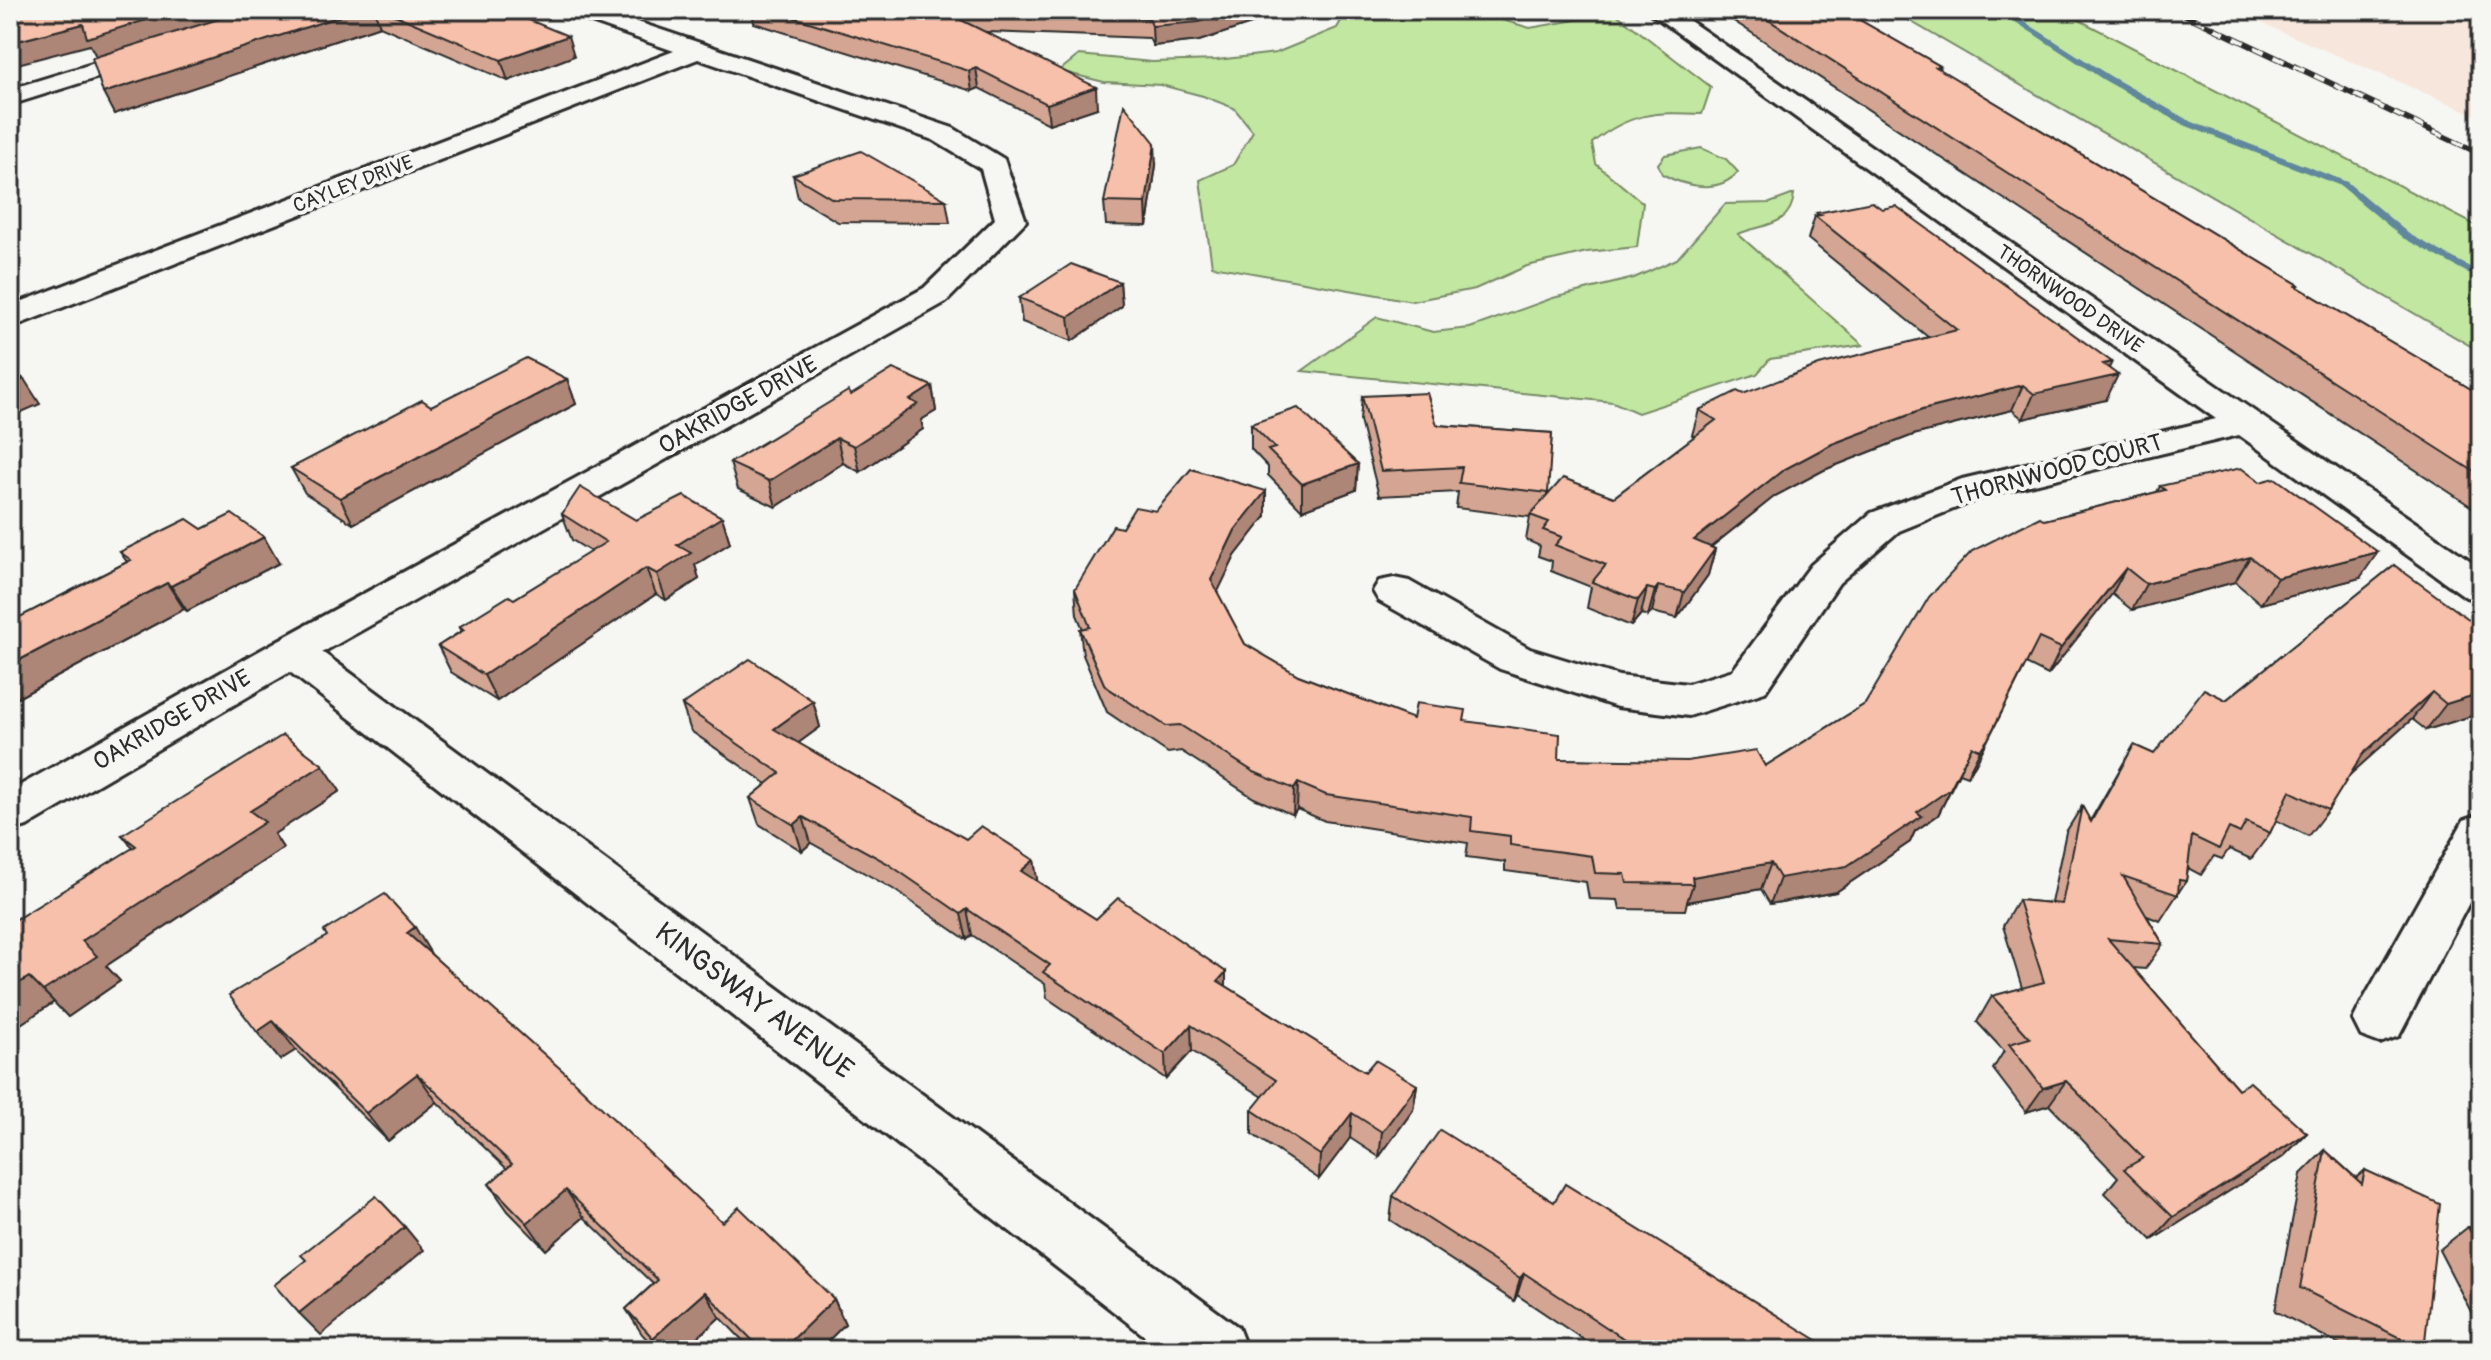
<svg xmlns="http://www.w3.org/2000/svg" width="2491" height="1360" viewBox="0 0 2491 1360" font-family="Pangolin,sans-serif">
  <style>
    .built { fill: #f6e6dc }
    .green { fill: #c2e7a1; stroke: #768966; stroke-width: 2 }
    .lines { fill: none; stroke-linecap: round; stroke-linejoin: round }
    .stream { fill: #61879b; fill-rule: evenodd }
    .minor-casing { stroke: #2b2b2b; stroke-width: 6 }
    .tertiary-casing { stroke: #2b2b2b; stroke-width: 6 }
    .minor { fill: #f6f6f2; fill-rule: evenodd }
    .tertiary { fill: #f6f6f2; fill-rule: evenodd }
    .rail-casing { stroke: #2b2b2b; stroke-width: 6 }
    .rail { stroke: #f6f6f2; stroke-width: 4; stroke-dasharray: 11; stroke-linecap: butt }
    .wall { fill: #d4a592; stroke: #2b2b2b; stroke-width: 2 }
    .shaded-wall { fill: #ad8677; stroke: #2b2b2b; stroke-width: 2 }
    .building { fill: #f7c0aa; stroke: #2b2b2b; stroke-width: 2 }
    .labels { text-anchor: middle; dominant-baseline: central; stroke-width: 8; stroke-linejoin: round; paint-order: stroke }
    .far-street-label { font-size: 20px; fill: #2b2b2b; stroke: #f6f6f2 }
    .street-label { font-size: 24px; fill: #2b2b2b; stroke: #f6f6f2 }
    .near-street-label { font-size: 28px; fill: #2b2b2b; stroke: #f6f6f2 }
  </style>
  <rect width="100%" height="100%" fill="#f6f6f2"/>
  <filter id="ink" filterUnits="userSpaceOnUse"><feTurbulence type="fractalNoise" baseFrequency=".0125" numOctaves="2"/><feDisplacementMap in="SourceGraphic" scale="16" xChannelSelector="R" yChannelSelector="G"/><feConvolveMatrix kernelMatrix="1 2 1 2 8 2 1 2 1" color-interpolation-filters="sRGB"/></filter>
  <g filter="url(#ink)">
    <path class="built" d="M2235 10H2481V117L2280 31Z"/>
    <g class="green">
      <path d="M1347 10H1468L1530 28 1615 13 1711 87 1702 114C1656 112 1630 112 1592 143L1596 164 1643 203 1637 247 1587 252 1527 266 1475 289 1412 301 1212 266 1200 180 1233 165 1253 131 1234 108 1203 96 1161 85 1104 82 1059 71 1079 55 1152 62 1217 60 1276 53 1337 28Z"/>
      <path d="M1891 10H2060L2481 228V352Z"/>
      <path d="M1701 148 1726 159 1738 172C1718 195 1684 186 1662 174L1658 164 1665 155Z"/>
      <path d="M1794 194C1791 227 1763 224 1738 234L1863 345 1770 359 1757 374 1638 413 1613 402 1302 371 1377 317 1433 332 1470 328 1553 298 1634 278 1677 259 1725 204 1770 203Z"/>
    </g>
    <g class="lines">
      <path class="stream" d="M1997 10H2006L2110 76 2190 121 2347 182 2409 234 2481 273V280L2403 238 2341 186 2184 125 2104 80Z"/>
      <g class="minor-casing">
        <g id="minor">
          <path d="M567 10H602L953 128 1004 159 1026 221 946 302 307 661 292 666 277 661 270 651 277 641 924 288 995 219 981 169 933 140 698 59 10 328V306L674 51 571 15Z"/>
          <path d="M1646 10H1674L2481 568V601L2466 597 2239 435 1988 495 1899 531 1839 583 1765 692 1689 716 1617 707 1500 669 1379 601 1373 591 1379 581 1394 578 1409 581 1530 649 1619 676 1688 684 1733 670 1811 565 1871 513 1962 479 2216 419Z"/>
          <path d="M154 45 163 47 166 52 163 57 10 105V89Z"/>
          <path d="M2481 814V880L2399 1036 2380 1043 2361 1036 2353 1020 2361 1004 2464 820Z"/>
        </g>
      </g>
      <g class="tertiary-casing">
        <path id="tertiary" d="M292 636 307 641 1238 1327 1247 1350H1163L290 672 27 826 10 831V791L277 641Z"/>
      </g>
      <use href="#minor" class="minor"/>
      <use href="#tertiary" class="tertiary"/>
      <g class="rail-casing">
        <path id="rail" d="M2175 10 2481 154"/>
      </g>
      <use href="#rail" class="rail"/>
    </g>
    <g class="wall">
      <path d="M10 10H505L574 56 508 81 380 26 114 114 97 57 90 45Z"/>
      <path d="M752 10H1304L1297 13 1291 11 1199 41 1153 46 1149 38 985 32 1097 108 1049 124 979 88 972 91 754 23Z"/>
      <path d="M1717 10H1842L1940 66 1939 69 2299 285 2298 287 2481 395V513Z"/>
      <path d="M1156 165 1147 226 1106 225 1104 202Z"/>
      <path d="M793 175 946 200 950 223 838 222 798 198Z"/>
      <path d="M1817 213 2109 368 2106 400 2023 419 2012 410 1913 435 1824 470 1775 496 1711 547 1715 549 1708 575 1677 618 1652 612 1648 616 1641 614 1631 626 1587 608 1591 587 1551 571 1552 561 1538 556 1540 546 1526 540 1530 517 1456 508 1458 492 1379 496 1360 421 1362 396 1437 425 1552 433 1547 495 1614 497 1695 436 1692 435 1699 410 1743 394 1928 337 1808 239 1815 216H1816Z"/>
      <path d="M1120 282 1122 306 1072 341 1022 322 1019 298Z"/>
      <path d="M567 379 576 404 353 524 305 493 291 468 431 406Z"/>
      <path d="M932 386 936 411 921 420 923 429 860 472 843 463 776 507 738 489 730 463 851 395Z"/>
      <path d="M1251 424 1358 464 1356 490 1302 510 1268 475V467L1251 449Z"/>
      <path d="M2160 486 2360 578 2261 604 2235 582 2132 610 2112 594 2048 675 2026 664 1975 765 1967 776 1959 773 1938 815 1915 831 1910 842 1836 892 1770 904 1761 889 1687 902 1685 910 1620 909 1618 900 1589 899 1586 882 1505 871V862L1466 857 1468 843 1325 821 1297 809 1293 815 1254 798 1181 751 1168 753 1107 712 1083 655 1080 629H1083L1077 615 1075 589 1122 528 1156 511 1266 491V516L1235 556 1217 592 1245 644 1298 675 1413 719 1464 721 1559 759 1765 766 1865 704 2045 520 2157 492Z"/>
      <path d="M562 514 636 520 722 517 730 543 695 565 699 579 666 600 656 594 497 701 451 672 438 646 461 631 459 627 514 599 591 552 572 540Z"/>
      <path d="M202 529 279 563 187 611 184 609 10 702V622L127 562 120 552Z"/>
      <path d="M2394 565 2481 713 2426 730 2412 719 2350 774 2328 810 2308 836 2276 820 2270 833 2251 859 2229 849 2222 859 2214 856 2201 875 2188 868 2186 881 2160 921 2147 916 2163 944 2145 969 2133 968 2238 1089 2307 1133 2283 1157 2152 1240 2105 1193 2118 1177 2049 1105 2026 1112 1993 1069 2004 1051 1977 1022 1992 996 2022 988 2003 926 2018 900 2051 903 2066 832 2082 806 2090 821 2134 745 2154 754 2226 700Z"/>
      <path d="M813 701 820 727 798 743 966 839 1034 860 1037 881 1096 919 1226 972V986L1365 1072 1417 1085 1413 1110 1379 1157 1350 1138 1319 1179 1252 1134V1110L1263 1097 1192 1051 1166 1079 1047 998 1045 984 972 935 967 940 893 889 811 843 802 851 759 824 750 798 767 784 691 731 682 705Z"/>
      <path d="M340 791 274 834 283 848 106 966 120 981 68 1017 54 1002 10 1031V923L133 848 122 835Z"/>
      <path d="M433 956 722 1222 834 1299 845 1324 819 1350H752L720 1317 684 1350H657L642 1334 626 1309 653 1284 584 1217 546 1250 508 1211 489 1184 507 1169 437 1102 388 1141 296 1050 280 1060 257 1032Z"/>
      <path d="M2325 1150 2356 1178 2365 1170 2424 1350H2351L2275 1311 2301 1174Z"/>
      <path d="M1393 1196 1554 1202 1833 1350H1599L1517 1295 1514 1301 1390 1220Z"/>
      <path d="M2468 1227 2481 1228V1331L2439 1250Z"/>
    </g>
    <g class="shaded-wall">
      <path d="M179 10H252L97 58 90 45 10 66V43L83 24Z"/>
      <path d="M359 10H374L380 26 114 114 103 93Z"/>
      <path d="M1236 10H1291V11L1199 41 1153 46 1152 26Z"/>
      <path d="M1530 10H1556L1530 14Z"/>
      <path d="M568 36 574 56 508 81 501 60Z"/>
      <path d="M976 68 979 88 972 91 969 71Z"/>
      <path d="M1096 87 1097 108 1049 124 1047 104Z"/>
      <path d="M1155 143 1156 165 1147 226 1146 203Z"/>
      <path d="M1120 282 1122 306 1072 341 1069 317Z"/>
      <path d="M2112 362 2104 378 2118 375 2106 400 2023 419 2034 394 2103 364Z"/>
      <path d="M24 379 40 404 10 417V385Z"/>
      <path d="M567 379 576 404 353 524 340 498Z"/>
      <path d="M2023 385 2012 410 1913 435 1824 470 1775 496 1687 566 1694 540 1783 470 1832 444 1922 410Z"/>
      <path d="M932 386 936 411 921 420 923 429 860 472 854 446 910 400Z"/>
      <path d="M837 438 843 463 776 507 769 481Z"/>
      <path d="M1358 464 1356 490 1302 510V484Z"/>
      <path d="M1266 491V516L1235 556 1211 606V580L1235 530Z"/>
      <path d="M722 517 730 543 695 565 699 579 666 600 657 574 677 545Z"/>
      <path d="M264 537 279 563 187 611 171 586Z"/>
      <path d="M1715 549 1708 575 1677 618 1684 592Z"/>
      <path d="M2378 552 2360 578 2261 604 2277 578Z"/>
      <path d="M2250 557 2235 582 2132 610 2146 584Z"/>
      <path d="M646 568 656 594 497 701 484 675Z"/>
      <path d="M2126 568 2112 594 2048 675 2061 648Z"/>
      <path d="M167 583 184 609 10 702V665Z"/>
      <path d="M1658 586 1652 612 1648 616 1655 590Z"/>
      <path d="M1647 588 1641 614 1631 626 1638 600Z"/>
      <path d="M2026 664 1975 765 1967 776 1980 750Z"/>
      <path d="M2432 692 2412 719 2343 781 2363 754Z"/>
      <path d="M2481 693V713L2426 730 2446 704Z"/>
      <path d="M813 701 820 727 782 755 774 729Z"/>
      <path d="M1972 746 1938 815 1915 831 1910 842 1836 892 1770 904 1780 878 1917 812Z"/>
      <path d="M323 765 340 791 274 834 283 848 106 966 120 981 68 1017 43 991 82 941 250 811Z"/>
      <path d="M1298 783 1297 809 1293 815 1294 789Z"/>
      <path d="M803 817 811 843 802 851 794 825Z"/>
      <path d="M1034 860 1038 885 1021 871Z"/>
      <path d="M1771 863 1761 889 1687 902 1693 884 1692 877Z"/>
      <path d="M967 909 972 935 967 940 961 914Z"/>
      <path d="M415 927 433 957 407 933Z"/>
      <path d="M1226 972V998L1218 981Z"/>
      <path d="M29 977 54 1002 10 1031V989Z"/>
      <path d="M273 1021 296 1050 280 1060 257 1032Z"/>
      <path d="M1191 1025 1192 1051 1166 1079 1165 1054Z"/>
      <path d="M417 1074 437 1102 388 1141 366 1113Z"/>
      <path d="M2066 1081 2049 1105 2026 1112 2043 1088Z"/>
      <path d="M1417 1085 1413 1110 1379 1157 1382 1132Z"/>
      <path d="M1352 1113 1350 1138 1319 1179 1320 1155Z"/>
      <path d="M2307 1133 2283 1157 2152 1240 2173 1217Z"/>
      <path d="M566 1190 584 1217 546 1250 527 1223Z"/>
      <path d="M405 1227 424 1250 321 1335 299 1313Z"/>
      <path d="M1524 1273 1517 1295 1514 1301 1520 1278Z"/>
      <path d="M705 1292 720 1317 684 1350H661L653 1338Z"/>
      <path d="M834 1299 845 1324 819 1350H782Z"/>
    </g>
    <g class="building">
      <path d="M10 10H179L87 38 83 24 10 43Z"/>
      <path d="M248 10H359L103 93 92 58Z"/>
      <path d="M383 10H505L568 36 501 60Z"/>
      <path d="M770 10H1236L1199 22 1152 26 1149 18 943 11 1096 87 1047 104 976 68 969 71Z"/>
      <path d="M1753 10H1842L1940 66 1936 67 2299 285 2296 286 2481 395V476Z"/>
      <path d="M1124 104 1155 143 1146 203 1104 202Z"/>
      <path d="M861 151 946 200 833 199 793 175Z"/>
      <path d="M1872 202 1882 209 1896 206 2112 362 2103 364 2118 375 2034 394 2023 385 1922 410 1832 444 1783 470 1694 540 1715 549 1684 592 1658 586 1655 590 1647 588 1638 600 1592 582 1606 565 1555 545 1562 537 1543 530 1549 522 1530 515 1563 478 1614 497 1716 420 1699 410 1737 391 1743 394 1819 365 1957 330 1815 216 1821 215 1817 213Z"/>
      <path d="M1071 264 1120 282 1069 317 1019 298Z"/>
      <path d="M526 358 567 379 340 498 291 468 422 400 431 406Z"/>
      <path d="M10 369 24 379 10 385Z"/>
      <path d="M893 369 932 386 910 400 918 404 854 446 837 438 769 481 730 463 848 391 851 395Z"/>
      <path d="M1427 393 1437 425 1552 433 1548 493 1459 483 1462 467 1381 471 1362 396Z"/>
      <path d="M1298 408 1358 464 1302 484 1268 450 1275 448 1251 424Z"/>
      <path d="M2241 468 2260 482 2275 478 2378 552 2277 578 2250 557 2146 584 2126 568 2061 648 2039 638 1988 739 1980 750 1972 746 1950 789 1917 812 1922 816 1847 866 1780 878 1771 863 1692 877 1693 884 1627 883 1625 874 1595 873 1592 856 1510 845V836L1471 831 1472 817 1326 795 1298 783 1294 789 1254 772 1180 725 1166 726 1105 686 1080 629 1090 627 1075 589 1113 526 1122 528 1135 507 1156 511 1191 469 1266 491 1235 530 1211 580 1245 644 1298 675 1413 719 1416 703 1466 710 1464 721 1560 734 1559 759 1687 761 1756 750 1765 766 1865 704 1929 597 1972 551 2040 517 2045 520 2165 490 2160 486Z"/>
      <path d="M580 487 636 520 684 496 722 517 677 545 691 553 657 574 646 568 484 675 438 646 464 630 459 627 509 596 514 599 606 542 562 514Z"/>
      <path d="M232 514 264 537 171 586 167 583 10 665V622L131 560 120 552 187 519 202 529Z"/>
      <path d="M2394 565 2481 628V693L2446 704 2432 692 2363 754 2328 810 2290 791 2270 833 2246 822 2240 833 2229 828 2219 849 2192 836 2186 881 2179 880 2178 895 2123 876 2163 944 2108 939 2238 1089 2250 1082 2307 1133 2173 1217 2124 1169 2143 1158 2066 1081 2043 1088 2009 1044 2030 1038 1992 996 2044 982 2018 900 2062 904 2082 806 2091 822 2134 745 2154 754 2204 689 2226 700Z"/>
      <path d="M750 659 813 701 774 729 966 839 981 826 1034 860 1021 871 1096 919 1118 898 1226 972 1218 981 1365 1072 1375 1060 1417 1085 1382 1132 1352 1113 1320 1155 1252 1110 1276 1080 1191 1025 1165 1054 1043 972 1050 965 967 909 961 914 887 863 803 817 794 825 750 798 780 773 682 705Z"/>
      <path d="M283 735 323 765 250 811 265 822 82 941 97 956 43 991 29 977 10 989V923L136 846 122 835Z"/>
      <path d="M385 894 415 927 407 933 563 1071 722 1222 739 1207 834 1299 782 1350H762L705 1292 653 1338 626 1309 658 1280 566 1190 527 1223 489 1184 512 1164 417 1074 366 1113 273 1021 257 1032 229 995 327 936 324 931Z"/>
      <path d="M1440 1130 1554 1202 1565 1184 1833 1350H1673L1663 1344 1660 1350H1641L1524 1273 1520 1278 1393 1196Z"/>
      <path d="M2325 1150 2362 1184 2365 1170 2440 1204 2424 1350 2300 1288Z"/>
      <path d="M376 1196 405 1227 299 1313 274 1285 306 1260 301 1255Z"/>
      <path d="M2468 1227 2481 1228V1252Z"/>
    </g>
  </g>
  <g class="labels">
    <g class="far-street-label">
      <text transform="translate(353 184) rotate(-21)">CAYLEY DRIVE</text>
      <text transform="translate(2070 299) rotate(35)">THORNWOOD DRIVE</text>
    </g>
    <g class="street-label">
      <text transform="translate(738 405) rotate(-29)">OAKRIDGE DRIVE</text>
      <text transform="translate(2057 470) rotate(-15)">THORNWOOD COURT</text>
      <text transform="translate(172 720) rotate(-30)">OAKRIDGE DRIVE</text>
    </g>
    <g class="near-street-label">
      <text transform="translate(754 1001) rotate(37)">KINGSWAY AVENUE</text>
    </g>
  </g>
  <rect width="2491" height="1360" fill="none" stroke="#f6f6f2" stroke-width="40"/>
  <rect x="20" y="20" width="2451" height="1320" fill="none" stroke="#2b2b2b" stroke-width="3" filter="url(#ink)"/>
</svg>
